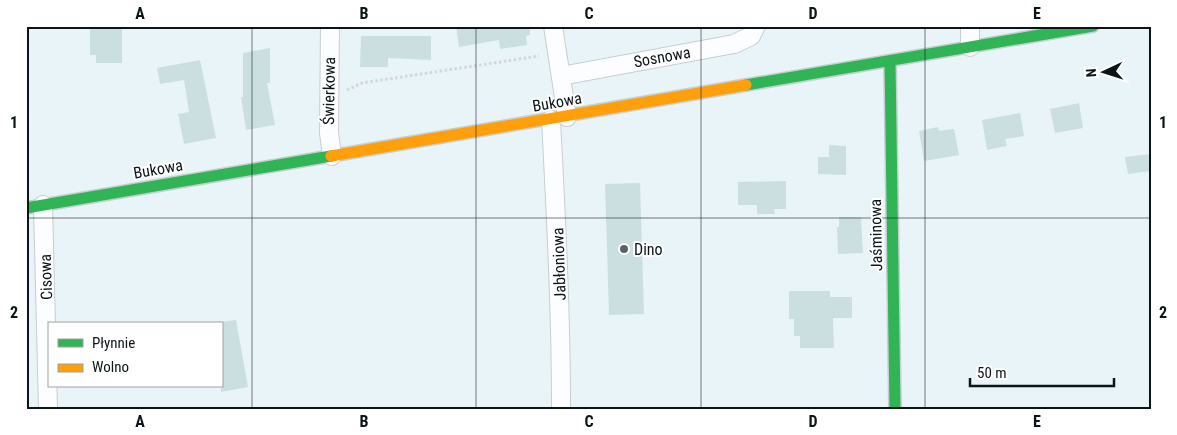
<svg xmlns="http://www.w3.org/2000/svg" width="1177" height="435" viewBox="0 0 1177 435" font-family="'Roboto Condensed',sans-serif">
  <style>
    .building { fill: #cbdfe1 }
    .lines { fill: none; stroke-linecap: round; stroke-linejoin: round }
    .street-casing { stroke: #c5cfd2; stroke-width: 20 }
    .fast-casing { stroke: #c5cfd2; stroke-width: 14 }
    .slow-casing { stroke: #c5cfd2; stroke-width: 14 }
    .path { stroke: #d4d7d8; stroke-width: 3; stroke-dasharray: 2.5 2.5; stroke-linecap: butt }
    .street { stroke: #fcfdfe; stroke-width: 18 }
    .fast { stroke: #30b455; stroke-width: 11 }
    .slow { stroke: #ff9f0a; stroke-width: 11 }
    .grid { fill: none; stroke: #0b1416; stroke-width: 1; stroke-opacity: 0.55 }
    .poi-dot { fill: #596265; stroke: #fff; stroke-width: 2 }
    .labels { text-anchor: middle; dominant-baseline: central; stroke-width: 4; stroke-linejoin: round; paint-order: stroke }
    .street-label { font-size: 16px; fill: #0b1416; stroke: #fff }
    .poi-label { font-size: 16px; fill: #0b1416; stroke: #fff; text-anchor: start }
    .neatline { fill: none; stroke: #0b1416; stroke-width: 2 }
    .grid-label { font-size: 16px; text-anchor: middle; font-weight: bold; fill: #0b1416 }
  </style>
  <rect width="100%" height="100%" fill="#e9f4f8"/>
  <g class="building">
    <path d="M90 26H122V63H96V55H90Z"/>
    <path d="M456 26H530V35L526 36 527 45 500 49 499 40 459 47Z"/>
    <path d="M361 36H431V60L388 58V67H360Z"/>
    <path d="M270 48V83H267L275 125 246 130 241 97H243V53Z"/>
    <path d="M200 60 216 138 184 144 178 114 189 112 184 80 160 84 157 68Z"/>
    <path d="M1079 103 1083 128 1055 133 1050 109Z"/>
    <path d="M1020 113 1024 136 1005 139 1007 146 987 150 982 120Z"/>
    <path d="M938 127 939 131 954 129 959 155 924 161 919 131Z"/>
    <path d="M829 145 846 146V175L818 174V157H829Z"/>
    <path d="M1151 154V171L1128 174 1125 157Z"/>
    <path d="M786 181V209H774L775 214H757V205H738V182Z"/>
    <path d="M640 183 644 314 609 315 605 184Z"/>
    <path d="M839 217H861L863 253 838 254 837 227H839Z"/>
    <path d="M789 291H830V297H852V318H833L834 348H800V336H794V319H789Z"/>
    <path d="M236 320 248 387 221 392V322Z"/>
  </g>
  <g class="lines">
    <g class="street-casing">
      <g id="street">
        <path d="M330 26 329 133 332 156"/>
        <path d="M553 26 567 117"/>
        <path d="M970 26V47"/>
        <path d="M561 76 734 44 751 36 756 26"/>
        <path d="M551 120C556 216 561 312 561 409"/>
        <path d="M43 205 48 409"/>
      </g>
    </g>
    <g class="fast-casing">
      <g id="fast">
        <path d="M890 61 895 409"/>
        <path d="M746 85 1093 26"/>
        <path d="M26 208 331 156"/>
      </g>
    </g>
    <g class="slow-casing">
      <path id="slow" d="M331 156 746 85"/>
    </g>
    <path class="path" d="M347 90 362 83 539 56"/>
    <use href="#street" class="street"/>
    <use href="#fast" class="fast"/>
    <use href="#slow" class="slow"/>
  </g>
  <path class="grid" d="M252 26V409M476 26V409M701 26V409M925 26V409M26 218H1151"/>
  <circle class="poi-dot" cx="624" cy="249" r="5"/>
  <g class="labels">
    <g class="street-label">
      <text transform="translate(662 57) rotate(-10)">Sosnowa</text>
      <text transform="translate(329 91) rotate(-89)">Świerkowa</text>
      <text transform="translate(557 102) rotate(-10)">Bukowa</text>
      <text transform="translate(158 169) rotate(-10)">Bukowa</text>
      <text transform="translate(876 235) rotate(-91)">Jaśminowa</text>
      <text transform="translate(559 264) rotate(-92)">Jabłoniowa</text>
      <text transform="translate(46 277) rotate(-92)">Cisowa</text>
    </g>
    <g class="poi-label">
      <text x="634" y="249">Dino</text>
    </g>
  </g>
  <rect width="1177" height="435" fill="none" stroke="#ffffff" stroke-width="55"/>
  <rect x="48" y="322" width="175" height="65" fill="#ffffff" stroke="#9da1a2"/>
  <rect x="58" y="339" width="25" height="8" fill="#30b455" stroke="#9da1a2"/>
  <text x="92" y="348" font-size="15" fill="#0b1416">Płynnie</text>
  <rect x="58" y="364" width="25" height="8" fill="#ff9f0a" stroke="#9da1a2"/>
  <text x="92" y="372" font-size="15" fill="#0b1416">Wolno</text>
  <g transform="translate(1104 72) rotate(266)" stroke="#ffffff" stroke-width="4" paint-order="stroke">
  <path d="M0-4L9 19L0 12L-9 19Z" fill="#0b1416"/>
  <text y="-8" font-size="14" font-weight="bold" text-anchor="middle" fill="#0b1416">N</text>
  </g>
  <path d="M970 378v8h144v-8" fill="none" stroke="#0b1416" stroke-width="2.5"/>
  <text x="977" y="378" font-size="15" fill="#0b1416" stroke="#ffffff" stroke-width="4" paint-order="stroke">50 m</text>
  <rect x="28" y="28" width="1122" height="380" class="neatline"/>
  <g class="grid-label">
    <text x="140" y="19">A</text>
    <text x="364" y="19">B</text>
    <text x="589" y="19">C</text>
    <text x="813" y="19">D</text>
    <text x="1037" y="19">E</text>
    <text x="14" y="128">1</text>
    <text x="1163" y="128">1</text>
    <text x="14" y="318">2</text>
    <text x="1163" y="318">2</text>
    <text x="140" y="427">A</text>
    <text x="364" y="427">B</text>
    <text x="589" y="427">C</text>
    <text x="813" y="427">D</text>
    <text x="1037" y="427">E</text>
  </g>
</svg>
